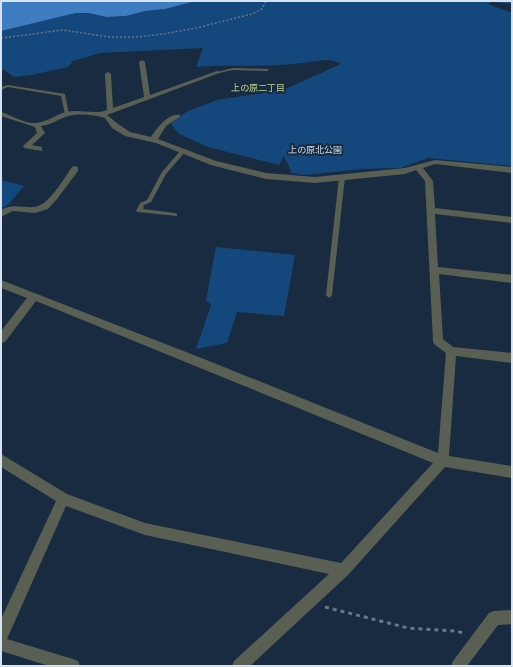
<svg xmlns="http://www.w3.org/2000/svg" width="513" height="667" viewBox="0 0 513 667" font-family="Poppins,'Noto Sans JP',sans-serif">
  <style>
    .green { fill: #14477c }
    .water { fill: #3e7dc2 }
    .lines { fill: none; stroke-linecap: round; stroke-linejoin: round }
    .path-far1 { stroke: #677789; stroke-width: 1.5; stroke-dasharray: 2 2; stroke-linecap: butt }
    .path { stroke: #677789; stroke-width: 3; stroke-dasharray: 4 4; stroke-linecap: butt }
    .lane { fill: #5a5f53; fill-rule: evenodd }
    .street { fill: #5a5f53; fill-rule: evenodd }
    .labels { text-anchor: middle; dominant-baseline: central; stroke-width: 4; stroke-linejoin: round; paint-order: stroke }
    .far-neighbourhood-label { font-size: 9px; fill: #bfd990; stroke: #192b40 }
    .far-park-label { font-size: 9px; fill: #cedef1; stroke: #192b40 }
  </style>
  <rect width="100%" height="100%" fill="#192b40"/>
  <g class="green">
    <path d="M196 1H512V4L492 2 488 4 512 13V166L428 158 401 168 361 169 304 175 292 173 284 156 279 165 208 147 179 134 171 124 186 112 217 100 283 90 341 64C331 56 314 62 302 63 267 68 231 64 196 67L203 48 100 53 73 61 68 67 31 75 14 77 1 68V31L76 13H88L107 17 126 16 145 11 165 9Z"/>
    <path d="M1 180 24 186 8 205 1 209Z"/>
    <path d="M216 247 295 255 284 316 237 312 227 343 196 349 211 305 206 300Z"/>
  </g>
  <path class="water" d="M1 1H196L165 9 145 11 126 16 107 17 88 13H76L1 31Z"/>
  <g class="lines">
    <path class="path-far1" d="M1 38 63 30 109 37H137L163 34 196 28 252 14 262 9 266 1"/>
    <path class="path" d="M325 607 408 628 456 631 463 633"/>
    <g class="lane">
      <path d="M233 68 267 69 269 70 267 71 233 70 219 73 217 72Z"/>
      <path d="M8 85 65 94 69 114 67 115 65 114 61 96 8 87 1 90V87Z"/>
      <path d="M183 149 186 151 185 152 166 174 151 202 144 205 143 209 175 213 177 214V216L137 212 136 211 140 203 147 200 162 172 181 150Z"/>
      <path d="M342 175 345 177 332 295 329 298 326 295 339 177Z"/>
    </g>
    <g class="street">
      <path d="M142 60 145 62 150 95 217 71 222 72 107 115 118 124 130 132 151 137C157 128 168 113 180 115V117L166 126 158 139 216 161 266 173 315 177 405 168 435 160 512 167V173L435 164 423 168 433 181 435 208 512 217V223L435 214 438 267 512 275V283L439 274 443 339 453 347 512 353V363L456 356 449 456 512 466V478L445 467 348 575 250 666H232L234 661 329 574 145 535 66 506 7 639 73 659 78 661 80 666H49L1 651V619L56 501 1 467V454L67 494 145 523 341 563 433 463 36 301 5 342 1 343V331L27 298 1 288V280L204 359 438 453 446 353 434 344 433 341 425 181 416 170 405 174 315 183 266 179 211 165 156 143 125 136 112 128 105 118C94 115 80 113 69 116 59 118 52 125 41 126L45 133 32 145 42 147V151L24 148 23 146 37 133 35 127 1 116V112C11 115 23 123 34 123 46 123 55 115 66 112 80 109 94 115 107 110L105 74 108 72 111 74 113 108 144 97 139 62Z"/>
      <path d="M75 166 78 167V171L57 199 48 209 35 213 13 211 1 217V210C13 203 22 208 34 207 49 206 64 178 72 167Z"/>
      <path d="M512 610V624L498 625 467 666H451L453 661 489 613 494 611Z"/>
    </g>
  </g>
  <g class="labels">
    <g class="far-neighbourhood-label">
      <text x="258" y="88">上の原二丁目</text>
    </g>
    <g class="far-park-label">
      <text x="315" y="150">上の原北公園</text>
    </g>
  </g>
  <rect width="513" height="667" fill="none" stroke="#d7e3f1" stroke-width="4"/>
</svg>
